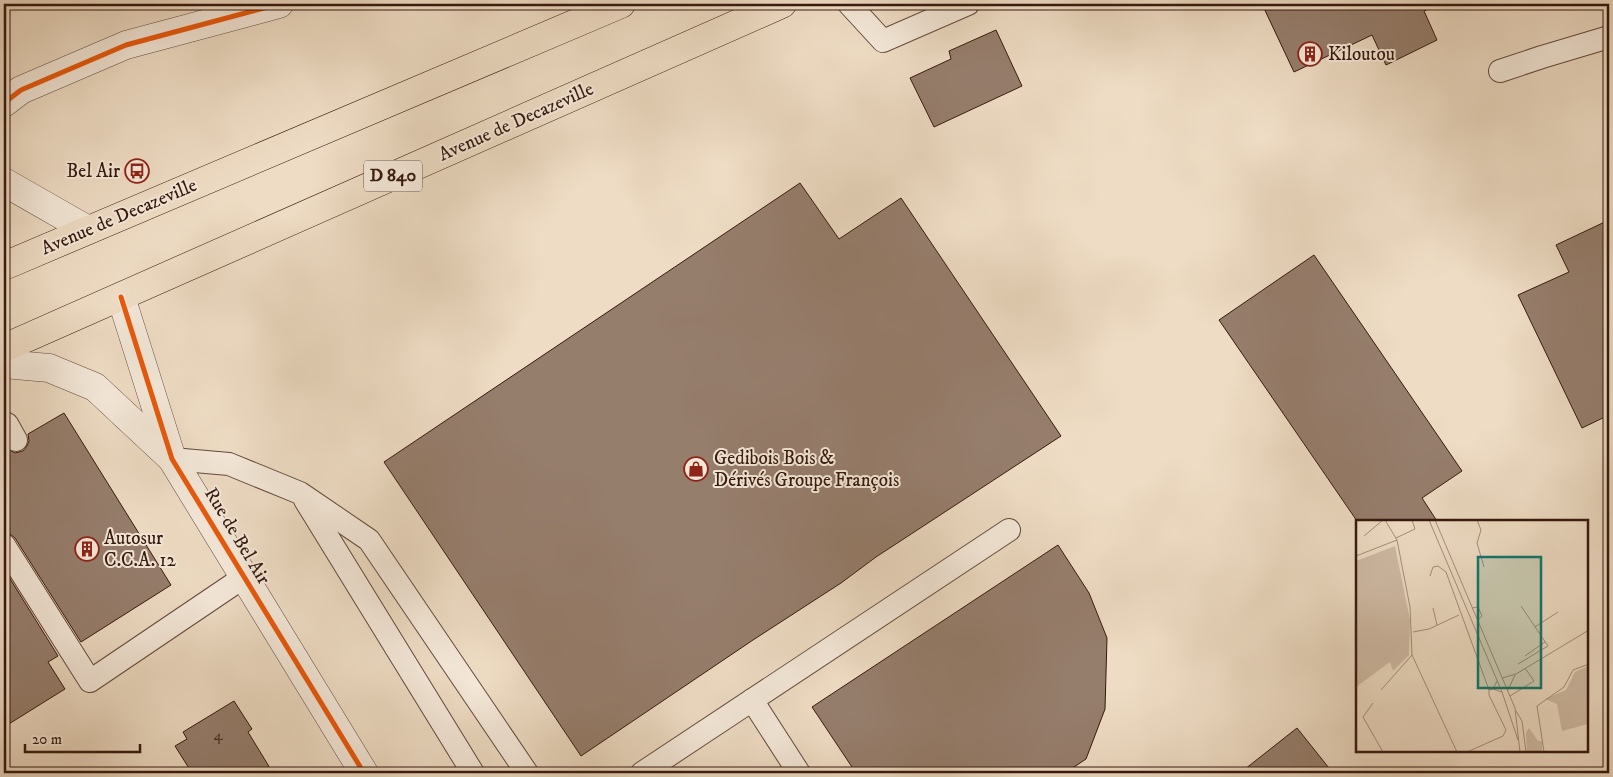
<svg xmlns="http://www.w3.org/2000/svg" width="1613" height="777" viewBox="0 0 1613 777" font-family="'IM FELL DW Pica',serif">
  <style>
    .building { fill: #967e6d; stroke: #36190e }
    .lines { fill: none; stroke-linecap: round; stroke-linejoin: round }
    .service-casing { stroke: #644a3c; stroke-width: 24 }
    .minor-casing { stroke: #644a3c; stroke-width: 29 }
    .primary-casing { stroke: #36190e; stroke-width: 29 }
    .service { stroke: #f4e8d9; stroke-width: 22 }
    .minor { stroke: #f4e8d9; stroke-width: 28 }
    .primary { stroke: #eedcc4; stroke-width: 28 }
    .cycleway-casing { stroke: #f4e8d9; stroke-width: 8 }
    .cycleway { stroke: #e8590c; stroke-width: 5 }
    .labels { text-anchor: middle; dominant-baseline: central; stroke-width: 4; stroke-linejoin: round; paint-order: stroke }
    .number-label { font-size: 16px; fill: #4e3226 }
    .shield { fill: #f4e8d9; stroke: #6f574b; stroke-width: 1 }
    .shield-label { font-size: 18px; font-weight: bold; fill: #36190e }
    .poi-label { font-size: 19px; fill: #36190e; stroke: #f4e8d9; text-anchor: start }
    .street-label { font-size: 19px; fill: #36190e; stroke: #f4e8d9 }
    .inset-road { fill: none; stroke: #a48e7b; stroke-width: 1 }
    .view { fill: #0f766e; fill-opacity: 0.15; stroke: #0f766e; stroke-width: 2.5 }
    .inset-edge { fill: none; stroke: #36190e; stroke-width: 2.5 }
  </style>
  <rect width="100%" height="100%" fill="#eedcc4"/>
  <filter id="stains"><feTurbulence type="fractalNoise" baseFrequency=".004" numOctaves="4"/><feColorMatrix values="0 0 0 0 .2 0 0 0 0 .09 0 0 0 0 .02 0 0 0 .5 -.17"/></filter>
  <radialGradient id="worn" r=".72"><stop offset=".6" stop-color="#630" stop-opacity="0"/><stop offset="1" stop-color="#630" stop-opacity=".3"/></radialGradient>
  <g class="building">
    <path d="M1262 4H1441L1424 11 1437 40 1386 65 1372 35 1294 72Z"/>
    <path d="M996 30 1022 86 934 127 910 78 951 59 949 51Z"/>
    <path d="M800 183 839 239 901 198 1061 436 876 557 841 583 753 640 581 756 384 462Z"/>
    <path d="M1609 220V415L1582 428 1518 295 1569 272 1556 245Z"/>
    <path d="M1314 255 1462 471 1422 498 1437 521H1357L1219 320Z"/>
    <path d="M64 413 171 585 81 642 15 538 10 534 4 532V447L15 453 23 451 27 446 29 441 28 434Z"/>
    <path d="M1058 545 1089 593 1107 638 1105 709 1086 759 1065 773H856L812 707Z"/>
    <path d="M4 569 58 656 48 662 65 689 4 727Z"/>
    <path d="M234 701 252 729 248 732 273 773H192L175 746 187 739 183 732Z"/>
    <path d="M1297 728 1333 773H1240Z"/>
  </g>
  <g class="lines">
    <g class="service-casing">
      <g id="service">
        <path d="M849 4 883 41 968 4"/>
        <path d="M1500 71 1542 57 1609 37"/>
        <path d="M4 425 7 424 16 440"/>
        <path d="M172 459 229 464 300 493 369 540 527 773"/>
        <path d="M305 500 473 773"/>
        <path d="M4 545 90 681 244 577"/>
        <path d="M752 700 799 773"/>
        <path d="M642 773 1009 530"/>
      </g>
    </g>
    <g class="minor-casing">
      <g id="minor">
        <path d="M4 103 21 90 126 45 279 4"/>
        <path d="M4 182 88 230"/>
        <path d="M121 297 172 459 364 773"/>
        <path d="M4 364 49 368 95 387 171 458"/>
      </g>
    </g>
    <g class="primary-casing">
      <g id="primary">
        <path d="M4 266 621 4"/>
        <path d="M4 348 782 4"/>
      </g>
    </g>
    <use href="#service" class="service"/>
    <use href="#minor" class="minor"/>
    <use href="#primary" class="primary"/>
    <g class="cycleway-casing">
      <g id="cycleway">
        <path d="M4 103 21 90 126 45 279 4"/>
        <path d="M121 297 172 459 364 773"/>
      </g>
    </g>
    <use href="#cycleway" class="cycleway"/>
  </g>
  <defs>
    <g id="building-ring" transform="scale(1.25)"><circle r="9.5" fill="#f4e8d9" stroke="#8f2418" stroke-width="1.5"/><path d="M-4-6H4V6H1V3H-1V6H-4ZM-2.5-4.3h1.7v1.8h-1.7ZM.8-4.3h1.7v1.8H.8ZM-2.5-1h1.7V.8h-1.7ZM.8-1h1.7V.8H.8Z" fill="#8f2418"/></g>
    <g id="bus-ring" transform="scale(1.25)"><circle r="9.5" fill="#f4e8d9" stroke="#8f2418" stroke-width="1.5"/><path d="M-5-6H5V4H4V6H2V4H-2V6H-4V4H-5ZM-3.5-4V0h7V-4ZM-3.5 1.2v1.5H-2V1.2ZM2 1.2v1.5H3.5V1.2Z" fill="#8f2418"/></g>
    <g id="shop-ring" transform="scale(1.25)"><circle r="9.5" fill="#f4e8d9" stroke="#8f2418" stroke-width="1.5"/><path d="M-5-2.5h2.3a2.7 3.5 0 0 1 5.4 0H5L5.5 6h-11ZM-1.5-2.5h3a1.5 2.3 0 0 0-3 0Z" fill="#8f2418"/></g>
  </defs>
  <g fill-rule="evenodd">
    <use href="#building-ring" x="1310" y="54"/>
    <use href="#bus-ring" x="137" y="171"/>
    <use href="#shop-ring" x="696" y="469"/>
    <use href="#building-ring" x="87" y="549"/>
  </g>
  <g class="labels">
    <g class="number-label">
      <text x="218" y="735">4</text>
    </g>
    <rect class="shield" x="364" y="160.5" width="58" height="31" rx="4"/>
    <g class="shield-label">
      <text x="393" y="176">D 840</text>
    </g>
    <g class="poi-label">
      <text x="1328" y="54">Kiloutou</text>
      <text x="120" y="171" text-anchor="end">Bel Air</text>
      <text x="714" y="458">Gedibois Bois &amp;<tspan x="714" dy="22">Dérivés Groupe François</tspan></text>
      <text x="104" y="538">Autosur<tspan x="104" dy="22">C.C.A. 12</tspan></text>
    </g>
    <g class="street-label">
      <text transform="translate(516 122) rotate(-24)">Avenue de Decazeville</text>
      <text transform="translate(119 217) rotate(-23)">Avenue de Decazeville</text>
      <text transform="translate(237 536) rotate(59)">Rue de Bel Air</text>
    </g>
  </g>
  <g transform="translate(1356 520)">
    <rect width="232" height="232" fill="#eedcc4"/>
    <path d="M39 26 54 100 53 135 37 151 34 142 0 167V41ZM232 146V204L206 211 201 184 189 179 210 170 219 152ZM173 208 182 221H186V232H171L170 213Z" fill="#cfbba5"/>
    <path class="inset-road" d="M29 0 41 20 54 87 56 135 101 232M73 0 146 172 162 220M79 0 159 188 164 232M121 0 125 10 121 23 128 47M8 16 27 0M40 18 59 9 56 0M0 36 41 20M74 56 77 47 82 46 90 52 133 170M77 88 81 105M116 88 122 87 126 96 121 101M179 107 202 92M57 112 73 109 103 95M169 136 189 122M162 144 192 126 165 86M146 158 160 154 233 110M141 161 137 169 146 172M25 170 56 135M152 170 159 155M154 176 178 161 169 148M17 183 7 197 27 232M160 191 166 201 170 232M111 232 147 216 150 210 133 175V170L137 169M188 232 181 186 208 167 217 150 233 144"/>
    <path class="view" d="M122 37H185V168H122Z"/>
    <rect width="232" height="232" class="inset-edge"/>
  </g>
  <rect width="1613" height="777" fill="none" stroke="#eedcc4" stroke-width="20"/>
  <rect x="5" y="5" width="1603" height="767" fill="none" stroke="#36190e" stroke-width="2.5"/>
  <rect x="10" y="10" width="1593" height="757" fill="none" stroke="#36190e"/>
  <path d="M25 744v8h115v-8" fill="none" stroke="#36190e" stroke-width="2.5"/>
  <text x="32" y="744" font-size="15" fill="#36190e" stroke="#f4e8d9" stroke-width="4" paint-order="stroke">20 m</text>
  <rect width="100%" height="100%" filter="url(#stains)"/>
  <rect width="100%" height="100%" fill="url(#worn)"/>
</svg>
